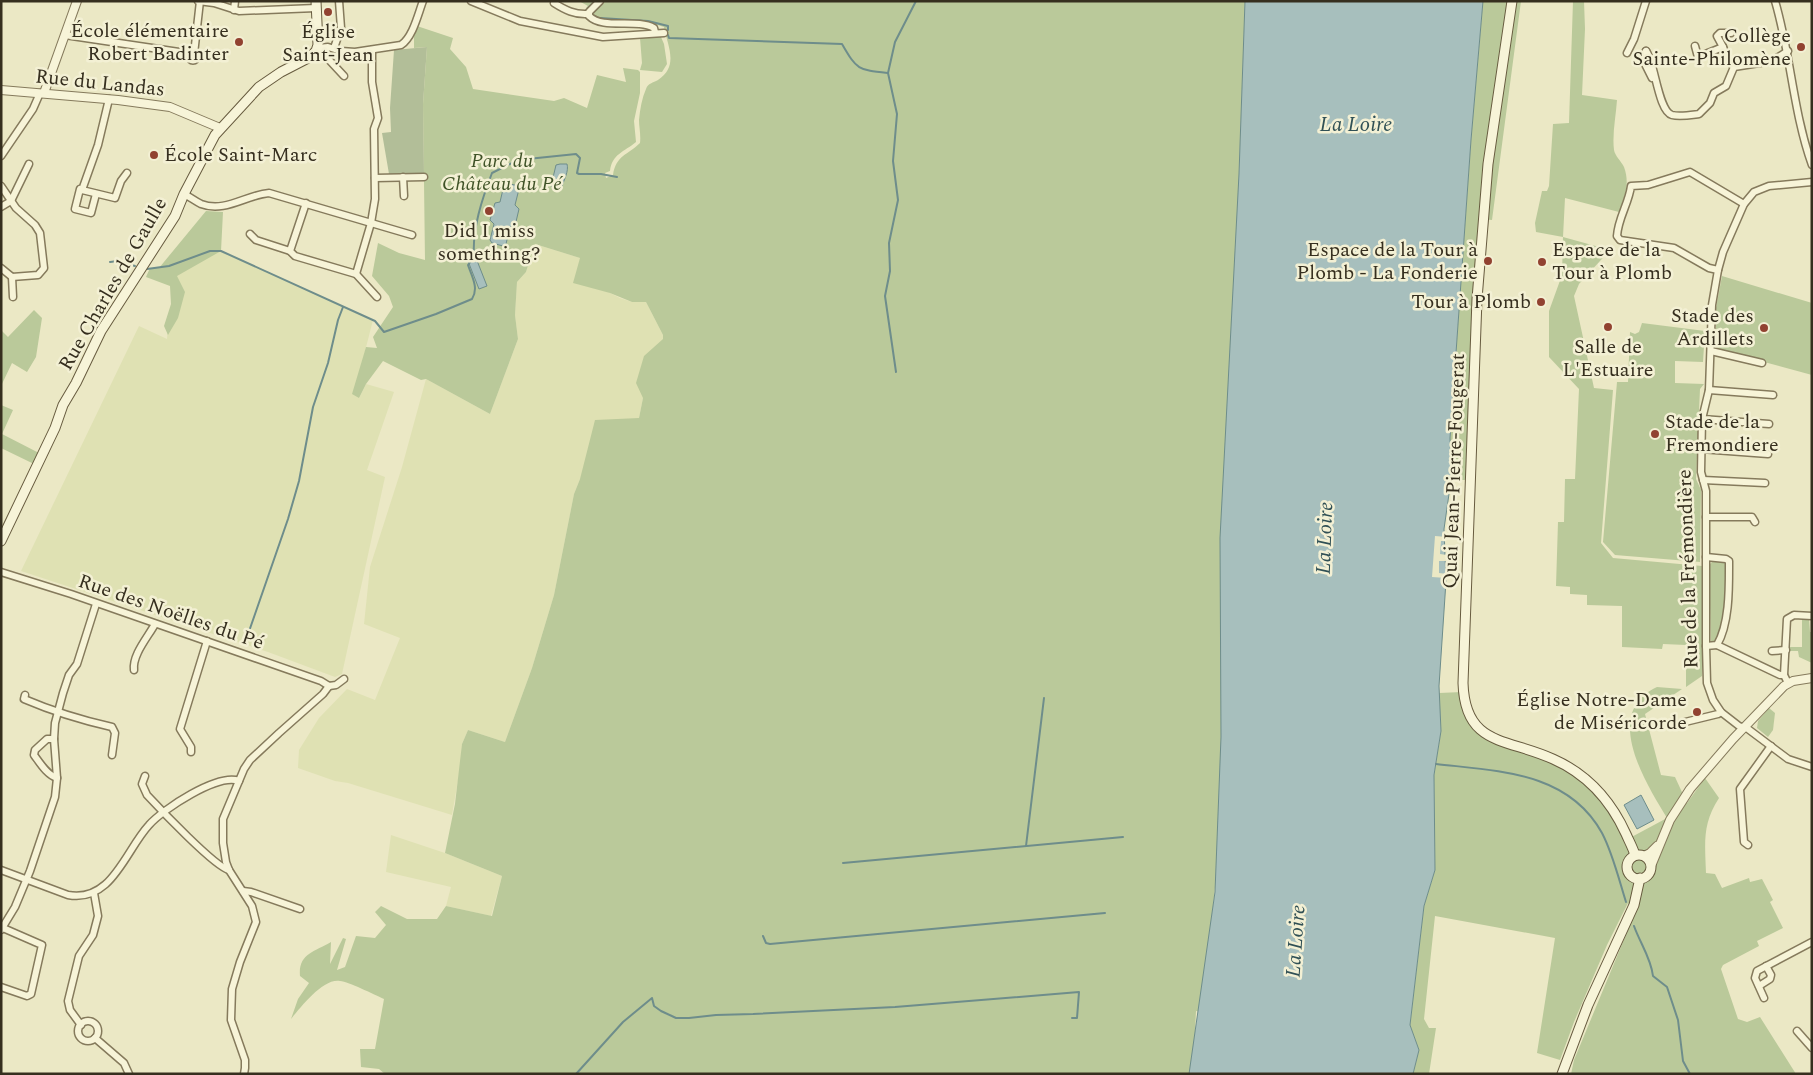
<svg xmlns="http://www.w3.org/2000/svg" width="1813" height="1075" viewBox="0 0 1813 1075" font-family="Spectral,serif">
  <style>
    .farmland { fill: #dfe1b3 }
    .green { fill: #bac99a }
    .cemetery { fill: #b2be98 }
    .water { fill: #a7bfbd; stroke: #6e8d8b }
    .pier { fill: #ebe8c5 }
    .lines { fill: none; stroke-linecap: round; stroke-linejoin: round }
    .stream { stroke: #6e8d8b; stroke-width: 2 }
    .minor-casing { stroke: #857a5c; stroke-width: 9 }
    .tertiary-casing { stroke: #857a5c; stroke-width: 10 }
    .secondary-casing { stroke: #675b3f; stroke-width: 11 }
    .minor { stroke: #f7f4d8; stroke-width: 6 }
    .tertiary { stroke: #f7f4d8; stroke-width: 8 }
    .secondary { stroke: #f7f4d8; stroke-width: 9 }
    .poi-dot { fill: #914230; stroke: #f3f0d4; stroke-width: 2 }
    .labels { text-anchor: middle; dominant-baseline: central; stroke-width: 5; stroke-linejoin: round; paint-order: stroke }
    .poi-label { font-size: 20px; fill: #362f1f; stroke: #f3f0d4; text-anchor: end }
    .street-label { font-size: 20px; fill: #362f1f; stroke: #f3f0d4 }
    .park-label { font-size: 20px; font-style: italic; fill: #3f5227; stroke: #f3f0d4 }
    .water-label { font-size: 21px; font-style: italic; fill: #305055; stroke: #f3f0d4 }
  </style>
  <rect width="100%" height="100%" fill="#ebe8c5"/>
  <g class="farmland">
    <path d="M535 244 580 258 610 293 620 298 632 302H646L663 335V340L643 398 639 418 580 479 574 494 554 595 532 668 505 742 468 730 462 744 461 763 452 815 348 783 335 781 298 768 299 750 319 718 347 689 375 700 400 638 364 624 370 567 402 467 426 379 490 414 518 339 515 315 517 282 526 272Z"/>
    <path d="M211 251H221L240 259 373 320 362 363 359 398 366 384 394 392 367 470 385 477 342 674 335 677 268 652 21 571 139 326 167 339 168 326 175 304 170 266Z"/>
    <path d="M391 835 445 853 502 876 491 916 446 906 451 887 386 872Z"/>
  </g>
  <g class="green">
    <path d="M579 1H1245L1239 174 1231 734 1202 1012 1196 1011 1193 1074H385L379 1069 361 1067 360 1049H375L384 999C373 994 349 982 340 981 323 978 301 1007 291 1019L298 999 309 983 300 976C298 954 314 952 331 942L330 964 343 938 346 939 337 970 345 967 356 936 375 938 386 925 375 912 381 906 407 919H437L446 906 492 916 502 876 445 853 455 804 462 744 468 730 505 742 532 668 554 595 574 494 580 479 595 420 639 418 643 398 636 383 644 356 663 339V335L646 302H632L610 293 573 283 580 258 535 244 526 272 517 282 515 315 518 339 490 414 426 379 421 380 383 361 366 384 359 398 352 394 366 347 377 348 373 337 393 307 389 296 372 276 378 243 399 253 425 260 423 104 427 47 414 48V35L417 26 453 38 450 49 466 67 473 89 554 101 564 98 587 108 597 75 626 82 623 68 638 70 640 72V93L634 121 636 142C624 152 612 154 610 171L605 173 606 178 613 175C616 155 628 155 640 143 641 135 639 127 639 120 640 109 642 98 646 89 648 83 653 83 658 80 679 66 668 47 664 27L648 22 602 20 595 18 586 8 588 6Z"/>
    <path d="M1483 1H1521L1492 220 1481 219 1469 480H1451L1450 438 1471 140Z"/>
    <path d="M1573 1H1584L1585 29 1582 95 1617 100C1616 116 1612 134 1614 150 1615 156 1621 161 1624 167 1630 183 1625 196 1619 212L1565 198 1563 237 1610 250 1579 284 1574 296 1594 388 1613 390 1601 543 1613 558 1702 566V676L1686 687V645L1663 644 1662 649 1622 647V606L1587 605V595L1570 594V587L1556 586 1558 522H1564L1565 479H1575L1579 389 1549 357V311L1562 275 1563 237 1536 232 1535 223 1542 191H1547L1549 186 1553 124 1569 123Z"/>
    <path d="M661 37 664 44 667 64 662 72 640 70 642 63 640 38Z"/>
    <path d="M206 211 223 212 221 251 177 276 185 292 178 318 168 335 164 326 171 304 170 286 146 277 150 268H159Z"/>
    <path d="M1722 276 1812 303V375L1716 349V308Z"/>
    <path d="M34 310 42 318 36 357 27 372 12 363 1 386V330L8 337Z"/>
    <path d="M1642 323 1705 331 1703 362 1675 361V383L1704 384 1700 389 1696 479 1701 490 1700 562 1615 555 1603 542 1617 382H1628L1630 332 1635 334 1639 332Z"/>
    <path d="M1 405 13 410 2 434 39 453 34 464 1 448Z"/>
    <path d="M1713 561 1725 562 1726 564V605L1718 639 1716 643 1711 644 1709 565Z"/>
    <path d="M1802 618H1809L1810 632H1812V663L1799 657 1798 651H1789V647H1802Z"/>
    <path d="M1657 687 1682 689 1645 714 1661 775 1675 777 1687 803 1705 778 1719 798C1702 824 1705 843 1706 873L1715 874 1722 888 1749 878 1750 882 1762 879 1773 900 1770 902 1783 928 1757 941 1759 946 1723 965 1721 969 1738 1019 1747 1022 1760 1017 1796 1074H1571L1574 1060 1635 913 1628 903 1607 945 1574 1022 1560 1060 1537 1053 1555 938 1435 916 1424 1019 1429 1028H1436L1429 1074H1413L1419 1050 1410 1025 1424 906 1435 870 1434 775 1441 731 1439 693 1462 692 1472 723C1518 744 1584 769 1612 812 1618 821 1622 831 1626 840L1667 818C1646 783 1601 713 1657 687Z"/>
    <path d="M1769 708 1775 713 1773 730 1768 737 1757 728 1758 721Z"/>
  </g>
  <path class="cemetery" d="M427 47 423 104 424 174H389L382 133 391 132 390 108 394 50Z"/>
  <g class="water">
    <path d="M1245 1H1483L1471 140 1450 438 1451 480 1444 529 1446 581 1439 686 1441 731 1434 775 1435 870 1424 906 1410 1025 1419 1050 1413 1074H1189L1215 892 1221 737 1220 538 1239 174Z"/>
    <path d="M560 164H567C569 171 564 180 562 186L554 188 551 186 556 165Z"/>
    <path d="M507 183 518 186 519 189 515 205 519 209 515 226 510 227 506 244 503 246 492 243 490 240 494 224 490 220 495 203 500 202 504 185Z"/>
    <path d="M476 258 487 286 479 289 468 261Z"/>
    <path d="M1641 795 1654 820 1637 829 1624 805Z"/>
  </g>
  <path class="pier" d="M1435 536 1447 537V541H1441L1440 554 1447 555V561H1439V573L1447 574 1446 578 1432 577Z"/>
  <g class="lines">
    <g class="stream">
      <path d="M588 8 595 1"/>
      <path d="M600 18 648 21 668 26V30"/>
      <path d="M668 35 669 38 842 44C857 70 858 70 888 73"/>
      <path d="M110 262 118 261 135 266"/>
      <path d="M147 269 169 266 210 251H221L375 321 384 332 436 314 472 299C479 288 472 277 468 265L474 257C472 229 482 199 492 173L518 160 576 154 580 158 577 173 579 174H601L617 177"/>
      <path d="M896 372 885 296 890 271 889 243 898 200 893 161 897 114 888 73 895 42 916 1"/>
      <path d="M246 640 288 519 299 481 313 407 328 363 338 320 343 307"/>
      <path d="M1436 764C1497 771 1568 771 1602 833 1613 854 1619 880 1626 902"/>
      <path d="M1026 846 1044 698"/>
      <path d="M843 863 1123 837"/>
      <path d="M1634 926C1640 943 1651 958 1653 976L1667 987 1678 1020 1683 1061 1690 1074"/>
      <path d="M763 936 766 943 770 944 1105 913"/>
      <path d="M576 1074 623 1022 652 998 654 1006 661 1011 676 1018H689L716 1015 753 1014 895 1007 1079 992 1077 1018H1072"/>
    </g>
    <g class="minor-casing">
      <g id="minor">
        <path d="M198 1 214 3 239 11 316 8"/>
        <path d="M471 1 520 21 603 37 664 33"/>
        <path d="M600 1 589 12V16C603 30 636 18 654 28L655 32"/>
        <path d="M1775 1C1791 55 1793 112 1812 165"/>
        <path d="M554 3C565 10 575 15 588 14"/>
        <path d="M234 10 235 1"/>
        <path d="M65 35 179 52 189 56"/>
        <path d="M1695 46 1698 57 1723 47 1728 60 1734 67"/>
        <path d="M1723 47 1717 36 1720 33H1731"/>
        <path d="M318 48 328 47 341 51 355 52 401 45C413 37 418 14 423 1"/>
        <path d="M318 48 344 76"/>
        <path d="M334 48 341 28 339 1"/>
        <path d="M1646 51C1655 62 1658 111 1672 115 1680 117 1691 115 1699 114L1710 103 1714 93 1726 86 1734 67 1772 61 1788 51"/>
        <path d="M1646 51 1645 64 1652 78"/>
        <path d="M1627 53 1634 39 1646 1"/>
        <circle cx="193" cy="57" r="3.5"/>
        <path d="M194 54 200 1"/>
        <path d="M109 99 98 145 82 190 115 198 121 181 127 173"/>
        <path d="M1 156 33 109 40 93"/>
        <path d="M403 177 404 196"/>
        <path d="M375 178 424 177"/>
        <path d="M1812 182 1769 186 1754 192 1744 204 1723 252 1718 270 1712 305 1709 390 1702 419 1701 472 1706 491V646L1707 683 1713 700 1721 712 1739 726 1748 729 1788 759 1812 767"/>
        <path d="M1 186 16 208 35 225 40 233 44 268 38 275 12 277 1 268"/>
        <path d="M82 190 80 189 75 209 91 213 96 194"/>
        <path d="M184 194C190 197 195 201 201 204 225 213 246 195 269 193L412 235"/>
        <path d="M11 201 29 164"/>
        <path d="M306 203 290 251 295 256 356 274 377 297"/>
        <path d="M1 207 11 201"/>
        <path d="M250 234 256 240 290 251"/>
        <path d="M1718 270 1709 268 1674 248 1620 240 1617 236C1618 218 1629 203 1631 186L1648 185 1690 172 1744 204"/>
        <path d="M356 274 371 223 375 199 374 129 378 118 372 82V50"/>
        <path d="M12 277 13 297"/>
        <path d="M1711 351 1762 363"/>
        <path d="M1709 390 1773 395"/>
        <path d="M1702 419 1769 424"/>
        <path d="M1701 449 1768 454"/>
        <path d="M1703 480 1765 483"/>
        <path d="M1706 517H1752L1755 522"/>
        <path d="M1 572 71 594 321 681 329 686"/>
        <path d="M1717 645 1780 675H1784"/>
        <path d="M1706 646 1717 645C1730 623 1729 586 1729 561L1726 559 1706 557"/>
        <path d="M1772 651 1786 650"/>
        <path d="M134 670C132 655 148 637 155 624"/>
        <path d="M1788 683 1784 675 1787 619 1794 615 1812 616"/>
        <path d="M329 686 336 685 344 679"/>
        <path d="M25 695 24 699C52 711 81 720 112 727L115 733 112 755"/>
        <path d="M1681 723 1718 714 1721 712"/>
        <path d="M54 739H47L35 750 34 755C40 763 47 775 57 778"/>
        <path d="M191 752V747L180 729 207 641"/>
        <path d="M145 776 142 784 147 795C160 809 215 867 229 870"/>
        <path d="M1748 845 1744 842 1740 789 1771 746"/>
        <path d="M1 870 68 895C112 903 125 851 149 825 163 809 218 773 239 781"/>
        <path d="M243 891 251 892 300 909"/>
        <path d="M1 930 15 907 30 871 55 797 57 778 54 739 55 723 63 693 69 675 77 664 96 604"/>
        <path d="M1759 986 1770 979 1771 975 1766 966"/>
        <path d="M1 987 27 996 31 994 42 945 3 928"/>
        <path d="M1764 998 1755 978 1757 971 1812 942"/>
        <circle cx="88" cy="1031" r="10"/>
        <path d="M81 1025 70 1010 68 1001 79 956 93 935 98 916 94 893"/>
        <path d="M1797 1031 1812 1048"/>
        <path d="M95 1038 124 1063 129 1074"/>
        <path d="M244 1074 245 1068V1060L231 1020 232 989 240 962 256 922 252 906 229 870 226 862 223 843V819L244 769 250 760 279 733 323 694 329 686"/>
      </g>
    </g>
    <g class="tertiary-casing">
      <g id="tertiary">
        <path d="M1 90 118 100 170 107 220 128"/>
        <path d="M44 93 77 1"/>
        <path d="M1644 856 1650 853 1657 846"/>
        <path d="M1651 866 1670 820 1690 789 1733 739 1784 686 1793 681 1812 678"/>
      </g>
    </g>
    <g class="secondary-casing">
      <g id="secondary">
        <path d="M1512 1 1488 164 1477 299 1463 683C1465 747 1508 738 1553 759 1587 774 1611 801 1626 834 1629 841 1633 848 1635 855"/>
        <path d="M1 541 55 428 63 405 76 383 101 331 175 216 184 194 215 135 259 87 281 72 310 57 316 51 318 45 316 1"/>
        <circle cx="1639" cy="867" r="12"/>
        <path d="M1562 1074 1588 1005 1634 905 1640 878"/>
      </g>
    </g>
    <use href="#minor" class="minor"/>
    <use href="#tertiary" class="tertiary"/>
    <use href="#secondary" class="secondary"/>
  </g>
  <g class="poi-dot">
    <circle cx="328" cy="12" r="5"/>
    <circle cx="239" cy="42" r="5"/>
    <circle cx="1801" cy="47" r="5"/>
    <circle cx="154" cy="155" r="5"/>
    <circle cx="489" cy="211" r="5"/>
    <circle cx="1488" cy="261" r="5"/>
    <circle cx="1542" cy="262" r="5"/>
    <circle cx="1541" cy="302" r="5"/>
    <circle cx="1608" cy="327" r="5"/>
    <circle cx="1764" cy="328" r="5"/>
    <circle cx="1655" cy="434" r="5"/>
    <circle cx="1697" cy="712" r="5"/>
  </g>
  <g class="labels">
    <g class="poi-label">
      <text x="229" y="31">École élémentaire<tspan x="229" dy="23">Robert Badinter</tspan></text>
      <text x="328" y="32" text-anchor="middle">Église<tspan x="328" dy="23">Saint-Jean</tspan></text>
      <text x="1791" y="36">Collège<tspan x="1791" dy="23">Sainte-Philomène</tspan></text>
      <text x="164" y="155" text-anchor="start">École Saint-Marc</text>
      <text x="489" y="231" text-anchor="middle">Did I miss<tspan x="489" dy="23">something?</tspan></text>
      <text x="1478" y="250">Espace de la Tour à<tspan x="1478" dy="23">Plomb - La Fonderie</tspan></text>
      <text x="1552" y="250" text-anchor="start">Espace de la<tspan x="1552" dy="23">Tour à Plomb</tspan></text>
      <text x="1531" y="302">Tour à Plomb</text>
      <text x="1754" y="316">Stade des<tspan x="1754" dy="23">Ardillets</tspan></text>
      <text x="1608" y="347" text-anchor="middle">Salle de<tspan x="1608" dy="23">L'Estuaire</tspan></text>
      <text x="1665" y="422" text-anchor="start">Stade de la<tspan x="1665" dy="23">Fremondiere</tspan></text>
      <text x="1687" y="700">Église Notre-Dame<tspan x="1687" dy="23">de Miséricorde</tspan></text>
    </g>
    <g class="street-label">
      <text transform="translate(100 83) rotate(6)">Rue du Landas</text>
      <text transform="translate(113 284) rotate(-60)">Rue Charles de Gaulle</text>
      <text transform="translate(1454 471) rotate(-88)">Quai Jean-Pierre-Fougerat</text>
      <text transform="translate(1688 569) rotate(-92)">Rue de la Frémondière</text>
      <text transform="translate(171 612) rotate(19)">Rue des Noëlles du Pé</text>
    </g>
    <g class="park-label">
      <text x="502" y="161">Parc du<tspan x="502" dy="23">Château du Pé</tspan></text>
    </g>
    <g class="water-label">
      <text x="1356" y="125">La Loire</text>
      <text transform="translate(1325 538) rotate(-88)">La Loire</text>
      <text transform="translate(1296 941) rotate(-86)">La Loire</text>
    </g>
  </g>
  <rect width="1813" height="1075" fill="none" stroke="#362f1f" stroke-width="5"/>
</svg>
